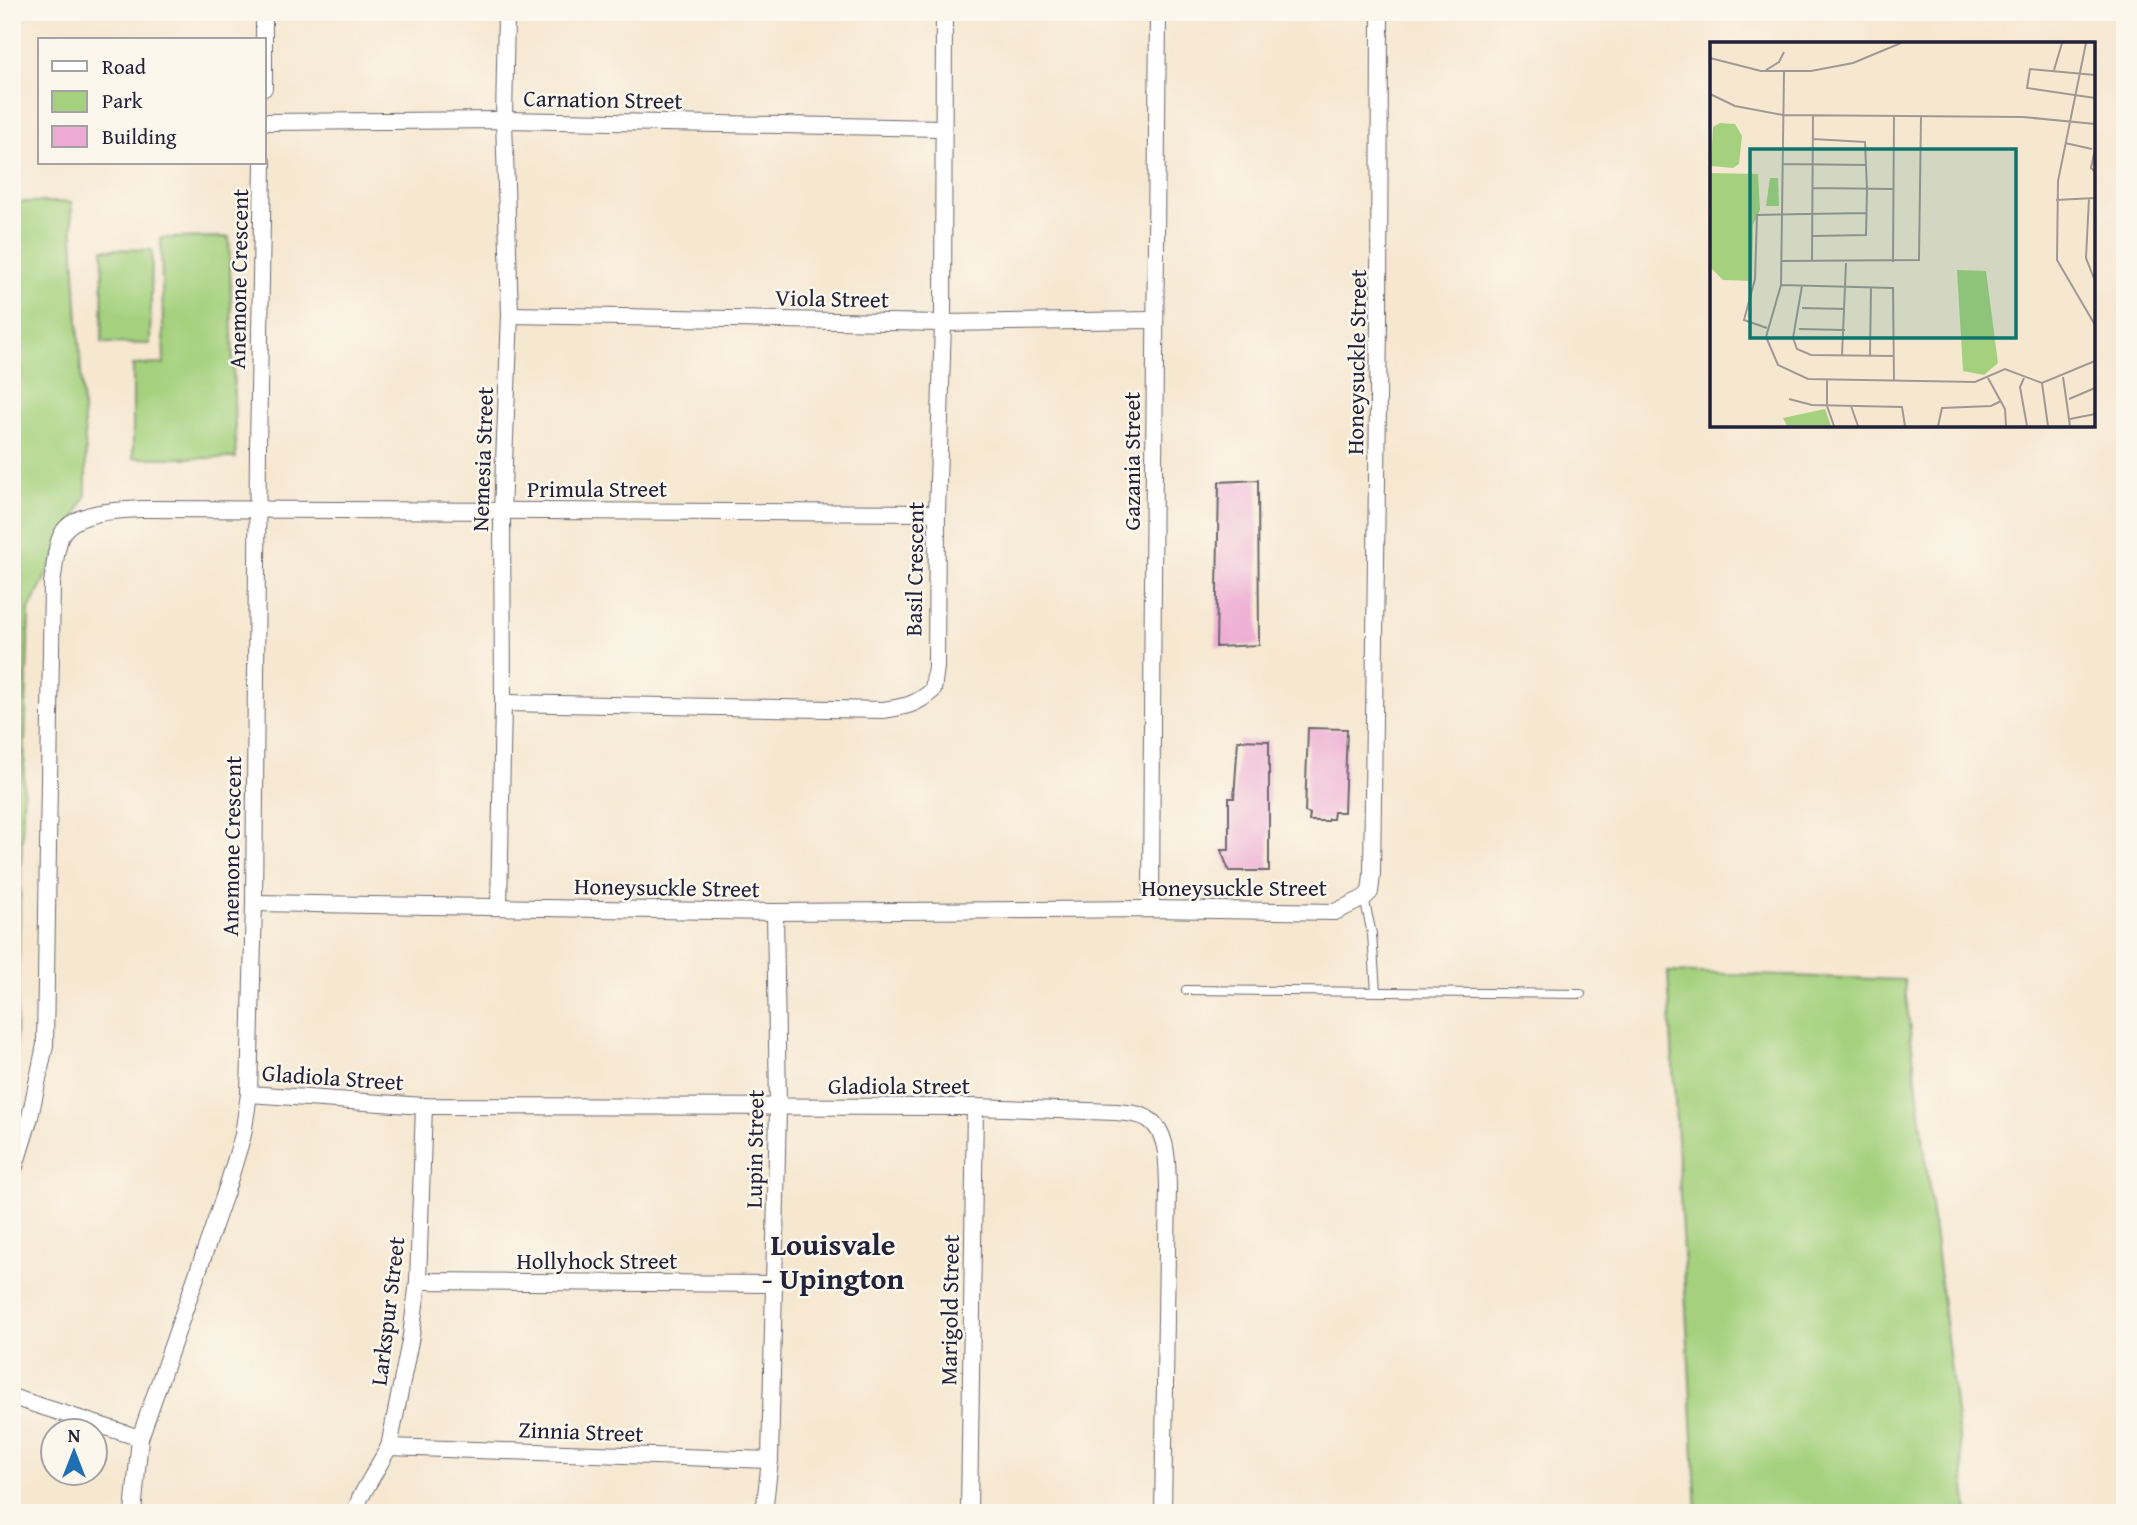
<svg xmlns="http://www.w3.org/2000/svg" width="2137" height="1525" viewBox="0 0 2137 1525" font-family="'Gentium Book Plus',serif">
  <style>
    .green { fill: #a5d17e; stroke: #647a5c; stroke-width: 2 }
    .building { fill: #edabd3 }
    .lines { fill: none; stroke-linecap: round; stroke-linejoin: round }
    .service-casing { stroke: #6c676f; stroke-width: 10 }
    .minor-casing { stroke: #6c676f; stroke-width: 18 }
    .service { stroke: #fff; stroke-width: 8 }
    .minor { stroke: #fff; stroke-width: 16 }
    .labels { text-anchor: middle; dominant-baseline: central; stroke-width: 5; stroke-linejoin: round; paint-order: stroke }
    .street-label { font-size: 23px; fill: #22223b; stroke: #fbf7ec }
    .district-label { font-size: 30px; font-weight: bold; fill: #22223b; stroke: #fbf7ec }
    .inset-road { fill: none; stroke: #a19894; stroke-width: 2 }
    .view { fill: #0f766e; fill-opacity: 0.15; stroke: #0f766e; stroke-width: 3.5 }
    .inset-edge { fill: none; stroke: #22223b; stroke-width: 3.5 }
  </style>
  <rect width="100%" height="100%" fill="#fbf7ec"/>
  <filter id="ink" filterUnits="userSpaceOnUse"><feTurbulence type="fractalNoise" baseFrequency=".0143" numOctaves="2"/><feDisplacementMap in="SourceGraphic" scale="14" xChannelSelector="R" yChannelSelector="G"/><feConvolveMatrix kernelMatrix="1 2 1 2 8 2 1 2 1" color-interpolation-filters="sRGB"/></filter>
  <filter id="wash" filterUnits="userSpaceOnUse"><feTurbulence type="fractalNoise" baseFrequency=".00686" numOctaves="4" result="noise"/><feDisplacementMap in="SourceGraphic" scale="28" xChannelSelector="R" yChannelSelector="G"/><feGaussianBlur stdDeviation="1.57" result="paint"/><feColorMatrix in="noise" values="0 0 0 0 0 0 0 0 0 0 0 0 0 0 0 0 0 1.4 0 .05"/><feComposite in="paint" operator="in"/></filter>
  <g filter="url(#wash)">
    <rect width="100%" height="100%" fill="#f6e7d0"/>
    <g class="green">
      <path d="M12 202H71L86 460V495L29 610 15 1067H12Z"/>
      <path d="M229 237 236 458H133V365L164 364 161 238Z"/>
      <path d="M103 249 152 250 150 344 102 343Z"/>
      <path d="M1668 972 1904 980 1968 1513H1697Z"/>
    </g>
    <g id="blocks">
      <g class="building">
        <path d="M1258 480 1259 645 1216 647 1219 482Z"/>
        <path d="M1308 728 1347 729 1344 812H1334L1333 819H1328V821H1309L1310 814 1305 812Z"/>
        <path d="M1238 740 1269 741V871H1229L1221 850H1229V798H1234Z"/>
      </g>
    </g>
  </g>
  <g filter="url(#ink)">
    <use href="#blocks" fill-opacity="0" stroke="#6c676f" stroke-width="2"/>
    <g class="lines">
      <g class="service-casing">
        <g id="service">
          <path d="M1364 898 1372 934 1376 992"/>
          <path d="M1186 990 1581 994"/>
        </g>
      </g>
      <g class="minor-casing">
        <g id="minor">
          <path d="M264 88V12"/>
          <path d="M264 122 504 120 942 128"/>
          <path d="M510 315 943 323 1153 320"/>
          <path d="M503 703 883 710C905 707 916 705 933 690L936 667 937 513 943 323 944 12"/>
          <path d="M254 903 775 912 1151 909 1335 912 1364 898 1370 892 1372 875 1379 322 1380 12"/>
          <path d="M499 907 503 703 502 511 510 315 504 120 506 12"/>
          <path d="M1151 909C1153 610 1153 311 1158 12"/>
          <path d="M249 1094 424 1106 975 1107 1116 1112C1126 1113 1139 1113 1148 1119 1169 1132 1167 1165 1168 1186L1163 1513"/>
          <path d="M12 1176 30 1117 45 1045 52 583C55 568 55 547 62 534 74 511 120 510 143 509L937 513"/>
          <path d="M418 1281 775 1284"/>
          <path d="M12 1397 140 1438"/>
          <path d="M389 1447 770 1460"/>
          <path d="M133 1513 140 1438 226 1191 243 1135 249 1094 254 903 258 448 263 163"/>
          <path d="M355 1513 360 1498 389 1447 411 1336 418 1281 424 1106"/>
          <path d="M764 1513 770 1460 778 1108 775 912"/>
          <path d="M969 1513 975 1107"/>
        </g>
      </g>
      <use href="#service" class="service"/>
      <use href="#minor" class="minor"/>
    </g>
  </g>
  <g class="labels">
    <g class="street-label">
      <text transform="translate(603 99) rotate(1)">Carnation Street</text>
      <text transform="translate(238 279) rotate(-89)">Anemone Crescent</text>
      <text transform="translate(832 298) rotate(1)">Viola Street</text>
      <text transform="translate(1356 362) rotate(-89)">Honeysuckle Street</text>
      <text transform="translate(482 459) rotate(-88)">Nemesia Street</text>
      <text transform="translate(1131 461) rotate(-90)">Gazania Street</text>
      <text x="597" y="488">Primula Street</text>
      <text transform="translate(914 569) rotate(-89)">Basil Crescent</text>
      <text transform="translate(231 846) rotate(-89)">Anemone Crescent</text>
      <text transform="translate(667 887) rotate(1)">Honeysuckle Street</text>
      <text x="1234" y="887">Honeysuckle Street</text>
      <text transform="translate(333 1077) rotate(4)">Gladiola Street</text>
      <text x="899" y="1085">Gladiola Street</text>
      <text transform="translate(754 1149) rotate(-89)">Lupin Street</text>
      <text x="597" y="1260">Hollyhock Street</text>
      <text transform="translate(949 1310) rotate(-89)">Marigold Street</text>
      <text transform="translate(387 1311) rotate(-83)">Larkspur Street</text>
      <text transform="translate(581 1431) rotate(2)">Zinnia Street</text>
    </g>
    <g class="district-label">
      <text x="833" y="1244">Louisvale<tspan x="833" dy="34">- Upington</tspan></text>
    </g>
  </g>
  <g transform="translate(1710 42)">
    <rect width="385" height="385" fill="#f6e7d0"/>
    <path d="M10 81 25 82 32 94 29 122 23 126 1 124 3 85ZM0 131 48 132 50 168 43 183 42 239 13 238 0 225ZM60 136H68L69 164H56ZM247 228 276 229 288 321 274 333 253 329ZM115 367 121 384H77L73 376Z" fill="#a5d17e"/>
    <path class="inset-road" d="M376 1 348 139 347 218 385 283M0 16 51 29H101L143 21 191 1M56 28 69 20 74 10M344 28 352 1M74 30 71 243 56 295 68 323 98 337 265 340 295 327 332 341 385 319M385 33 320 27 317 46 385 56M0 52 25 64 73 73 313 75 385 82M355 101 382 107M385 107 381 126 385 130M72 122 157 123M103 146 183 147M379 156 376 216 385 239M346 158 385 156M102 194 156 193 157 147 155 100 103 97M71 219 209 218 211 74M102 220 103 73M183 220 184 74M71 243 183 246 184 339M92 244 83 296 87 307 101 313 184 314M92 266 135 267M57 286 34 278 45 237 47 173 156 171M89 287 135 288M132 313 136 221M160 313 161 245M353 335 360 384M278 336 295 367 296 384M314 336 310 345 317 384M117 338V364L124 384M332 341 338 384M79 357 102 363 192 365 195 384M359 357 385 346M141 364 148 384M360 377 385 372M228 384 232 366 281 364 291 359"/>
    <path class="view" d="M40 107H306V296H40Z"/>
    <rect width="385" height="385" class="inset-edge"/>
  </g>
  <rect width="2137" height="1525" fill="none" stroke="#fbf7ec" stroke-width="42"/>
  <rect x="38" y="38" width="228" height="126" fill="#fbf7ec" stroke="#a4a2a5" stroke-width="2"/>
  <rect x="52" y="61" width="35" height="10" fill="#ffffff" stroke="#a4a2a5" stroke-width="2"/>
  <text x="102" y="74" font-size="21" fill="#22223b">Road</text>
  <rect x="52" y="91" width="35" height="21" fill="#a5d17e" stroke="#a4a2a5" stroke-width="2"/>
  <text x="102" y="108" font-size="21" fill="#22223b">Park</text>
  <rect x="52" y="126" width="35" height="21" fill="#edabd3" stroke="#a4a2a5" stroke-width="2"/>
  <text x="102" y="144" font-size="21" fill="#22223b">Building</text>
  <g transform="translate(74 1452)"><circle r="33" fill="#fbf7ec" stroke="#a4a2a5" stroke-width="2"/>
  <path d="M0-5L12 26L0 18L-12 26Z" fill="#1f6fb2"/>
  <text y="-10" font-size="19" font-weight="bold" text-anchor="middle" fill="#22223b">N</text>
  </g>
</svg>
